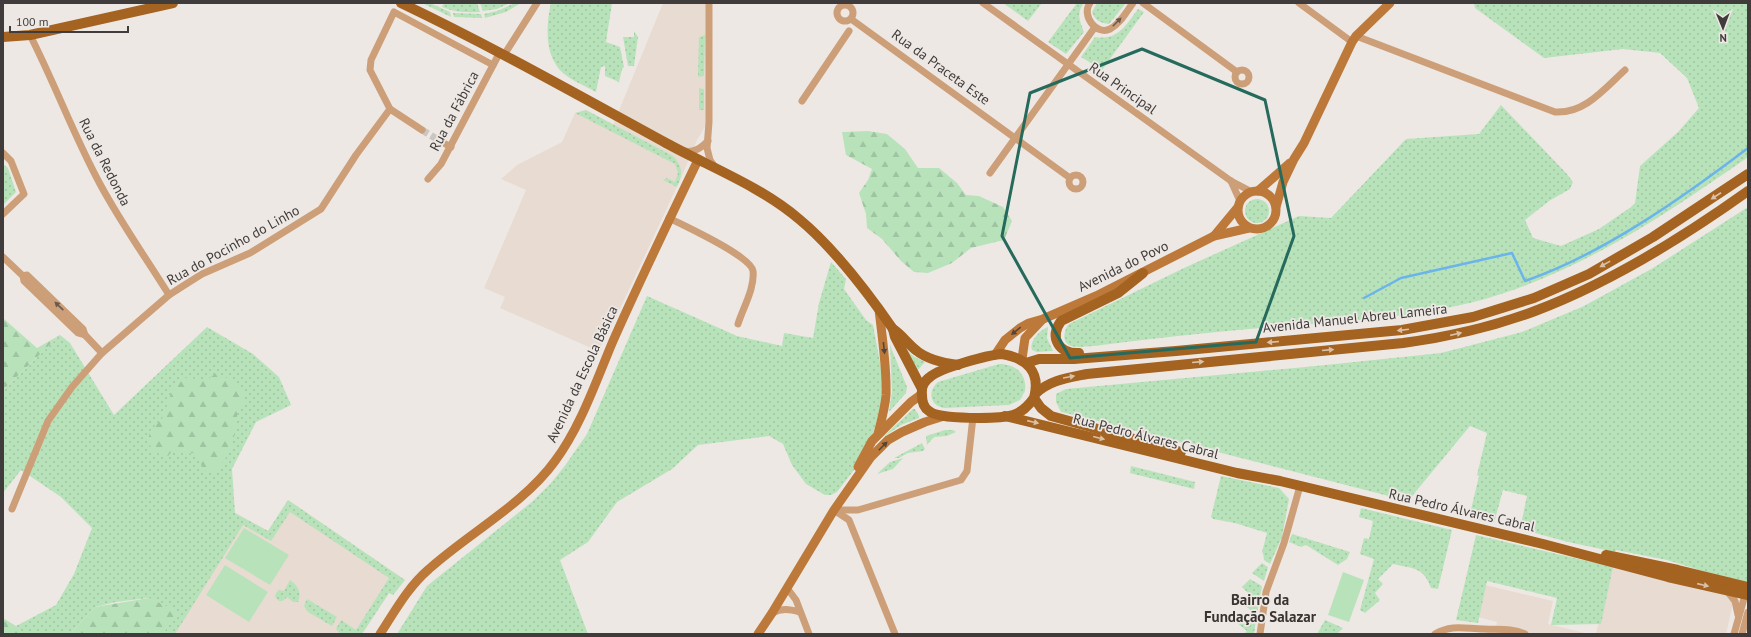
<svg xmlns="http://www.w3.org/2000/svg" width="1751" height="637" viewBox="0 0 1751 637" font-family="'PT Sans',sans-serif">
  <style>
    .built { fill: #e8dbd2 }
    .grass { fill: url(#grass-dots) }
    .forest { fill: url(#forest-firs) }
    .pitch { fill: #b8e3ba }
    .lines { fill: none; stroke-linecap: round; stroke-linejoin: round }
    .stream { stroke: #6bb4eb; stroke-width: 2.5 }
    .street-tunnel { stroke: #cbc6c2; stroke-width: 7; stroke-dasharray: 7 3.5; stroke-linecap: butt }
    .street { stroke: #cd9f78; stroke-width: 7 }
    .secondary { stroke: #bc793a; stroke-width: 9 }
    .primary { stroke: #a46320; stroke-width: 10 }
    .oneway { fill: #6a5a4d }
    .oneway2 { fill: #d8c0a9 }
    .oneway3 { fill: #52453b }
    .marked { fill: none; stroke: #256a5c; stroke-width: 3; stroke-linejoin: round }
    .labels { text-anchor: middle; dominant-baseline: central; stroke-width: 3.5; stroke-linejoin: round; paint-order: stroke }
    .street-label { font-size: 14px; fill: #3f3c3b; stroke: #eee8e4 }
    .neighbourhood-label { font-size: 15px; font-weight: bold; fill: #393431; stroke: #eee8e4 }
  </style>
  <defs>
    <pattern id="grass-dots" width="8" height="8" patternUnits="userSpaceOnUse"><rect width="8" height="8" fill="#b8e3ba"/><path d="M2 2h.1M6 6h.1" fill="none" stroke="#9fc4a1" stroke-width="1.8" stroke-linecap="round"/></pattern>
    <pattern id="forest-firs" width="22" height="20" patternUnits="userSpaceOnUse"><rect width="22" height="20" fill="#b8e3ba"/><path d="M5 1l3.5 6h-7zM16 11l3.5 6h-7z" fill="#9fc4a1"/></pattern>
  </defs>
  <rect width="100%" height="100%" fill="#eee8e4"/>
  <g class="built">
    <path d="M663 3H707V123L697 140 681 178 611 328 598 351 500 308 505 297 484 288 526 190 501 179 517 165 562 142 575 113 586 110 613 125Z"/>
    <path d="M288 500 405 580 393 595 389 593 362 634H163L235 513 268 531Z"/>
    <path d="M1612 565 1727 593 1732 599V607L1726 634H1596Z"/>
    <path d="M1485 585 1553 601 1548 624 1589 634H1495L1497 622 1478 617Z"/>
  </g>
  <g class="grass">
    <path d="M425 3H430L450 12 451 17 424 4Z"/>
    <path d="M444 3H477L480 12C467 13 454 12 442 7Z"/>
    <path d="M480 3H510L497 9 483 11Z"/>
    <path d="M515 3H521L506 12 485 18 484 14 497 11Z"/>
    <path d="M551 3H612L606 42 620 47 624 67 622 69 619 82 605 76V66L601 67 596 92C586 86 572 81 563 73 544 56 546 25 551 3Z"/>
    <path d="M1003 3H1042L1028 21Z"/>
    <path d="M1077 3H1084C1076 13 1080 21 1084 32L1066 54 1048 42Z"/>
    <path d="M1097 3H1126L1109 24C1099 23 1095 20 1092 12Z"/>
    <path d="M1474 3H1748V157C1667 214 1582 271 1485 299 1420 317 1352 321 1285 326 1221 331 1157 338 1094 346 1087 346 1077 348 1071 346 1061 342 1064 330 1069 324L1184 268 1299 216 1331 218 1406 139 1479 134 1501 105 1567 174 1573 182 1570 189 1549 201 1525 220 1533 238 1561 246 1599 229 1631 207 1635 203 1640 166 1678 132 1699 108 1687 78 1660 53 1623 49 1544 58 1475 8Z"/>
    <path d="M1138 9 1144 12 1102 70 1081 57 1095 37C1118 41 1126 25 1138 9Z"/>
    <path d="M453 13 481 14 482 18 454 17Z"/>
    <path d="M634 31 638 37 634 66H628L623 37H634Z"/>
    <path d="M705 35 704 76 698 77 699 37Z"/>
    <path d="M699 88 704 89V110H699Z"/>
    <path d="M586 110 673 156C683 167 683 174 677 187L663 180 667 178 675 182 678 173 675 164 575 113Z"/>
    <path d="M3 164 8 168 16 192 3 205Z"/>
    <circle cx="1257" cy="211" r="12"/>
    <path d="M1748 207V585L1667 560 1616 550 1615 552 1568 542 1520 529 1527 496 1503 490 1494 523 1469 518 1479 476 1477 475 1487 433 1470 426 1408 501 1070 414 1061 412 1056 402V394L1066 389 1316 366 1441 353 1522 332 1584 306 1653 268Z"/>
    <path d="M831 262 846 279 844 289 866 320 873 325 882 373 881 404 874 431 866 448 857 466 837 492 831 495H825L806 484 792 465 783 444 769 436 698 445 672 469 617 502 588 542 560 560 588 634H397L427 586 533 501 551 483 564 467 587 434 647 296 737 336 782 346 784 333 813 338 819 303Z"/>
    <path d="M207 327 253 354 279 377 291 405 256 422 232 469 235 513 268 531 288 500 405 580 393 595 389 593 362 634H340L336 629 341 620 356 630 389 578 290 512 271 541 243 525 175 634H163L176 611 148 598 116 602 95 607 72 632 73 634H23L16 626 56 605 74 574 92 528 61 497 21 470 3 493V390L60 335 70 343 114 415Z"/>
    <path d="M1048 327 1047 338 1053 351 1037 352 1032 350C1029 341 1040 330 1048 327Z"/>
    <path d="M890 345 907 387 906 393 889 412 892 392Z"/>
    <path d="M908 351 913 356 925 362 918 370 907 353Z"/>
    <path d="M999 364C1016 364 1027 374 1025 391L1020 400 1009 405 944 408C930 406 927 391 938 382Z"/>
    <path d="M913 409H915L919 416V418L901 425 882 438Z"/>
    <path d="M945 430H953L956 432 947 436 934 437 927 445 926 436Z"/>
    <path d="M922 443 925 449 923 451 908 453 899 458H894Z"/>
    <path d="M903 458 893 469 877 474 890 462Z"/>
    <path d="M1131 466 1195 482 1194 489 1130 473Z"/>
    <path d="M1221 476 1279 488 1289 499 1282 537 1270 564 1264 560 1263 553 1262 552 1267 533 1235 523 1213 519 1211 517Z"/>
    <path d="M1361 508 1452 530 1438 589 1431 588C1423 566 1413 569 1393 564L1378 579 1383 584 1375 593 1380 600 1365 613 1360 610 1374 559 1360 554 1364 538 1369 539 1373 521 1359 517Z"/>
    <path d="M1292 534 1350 552 1347 559 1338 565 1306 545 1301 547 1289 542Z"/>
    <path d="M1476 535 1613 567 1601 624 1551 625 1557 598 1487 581 1478 623 1456 620Z"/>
    <path d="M1262 563 1268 567 1264 581 1252 573Z"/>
    <path d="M1250 579 1262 586 1257 614 1242 604 1251 596 1242 587Z"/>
    <path d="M290 580C298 586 302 592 298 602H293L287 597 283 601H279L275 597 276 593 279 590 284 591Z"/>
    <path d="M307 599 337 617 332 626 308 612 304 606Z"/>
    <path d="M1245 613 1256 620 1254 634H1244L1247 631 1236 622Z"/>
    <path d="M1325 620 1343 628 1337 634H1317Z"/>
  </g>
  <g class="forest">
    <path d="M868 131 887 134 905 149 918 168H939L957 183 966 195 979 196 1003 207 1012 221 1004 240 971 248 952 263 928 273 914 272 901 261 882 239 867 228 866 214 859 193 868 180 872 169 846 155 842 132Z"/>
    <path d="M3 318 37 348 60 335 3 390Z"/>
    <path d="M216 373 229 379 244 390 245 405 238 407C235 435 235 449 216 471H206L193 453 184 454 174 449 168 456 154 452 148 442 150 431 162 419 172 391 184 378 197 379 206 381Z"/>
    <path d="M149 598 177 611 163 634H73L72 632 95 607Z"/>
    <path d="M3 618 16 626 23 634H3Z"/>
  </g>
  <g class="pitch">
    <path d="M244 528 289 555 270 585 225 558Z"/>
    <path d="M225 565 268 592 249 622 206 595Z"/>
    <path d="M1343 572 1364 580 1349 622 1328 615Z"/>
  </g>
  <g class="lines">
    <path class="stream" d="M1364 298 1401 278 1512 253 1525 281C1603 254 1682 198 1748 148"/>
    <path class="street-tunnel" d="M422 130 440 141"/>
    <g class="street">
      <path d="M709 3V122L707 148 710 160 715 167"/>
      <path d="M983 3 1231 181 1252 192"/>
      <path d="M1090 3C1081 15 1096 36 1110 29 1120 24 1126 12 1133 3"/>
      <path d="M1143 3 1237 72"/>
      <path d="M1299 3 1352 42"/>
      <circle cx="845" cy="13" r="8"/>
      <path d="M851 19 1070 178"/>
      <path d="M30 35C55 84 74 136 100 184 121 223 146 258 169 295"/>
      <path d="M1356 36 1555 112C1585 114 1605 88 1625 70"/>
      <path d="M504 55 537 3"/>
      <circle cx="1242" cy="77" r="7"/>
      <path d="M802 101 849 31"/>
      <path d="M422 130 390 109 370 70 371 60 394 12 493 65"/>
      <path d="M440 141 451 147"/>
      <path d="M684 151C694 153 701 148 708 141"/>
      <path d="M3 153 11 161 24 194 3 214"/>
      <path d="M990 173 1095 27"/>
      <circle cx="1076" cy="182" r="7"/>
      <path d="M428 179 441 164 500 52"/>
      <path d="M1231 181 1240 201"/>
      <path d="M669 218C684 226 751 256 753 271 755 288 743 308 738 324"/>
      <path d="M3 257 23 276 24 281 78 333 85 335"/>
      <path d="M23 276 27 275 83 329 85 335 102 353"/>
      <path d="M12 509 48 421 72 387 102 353 169 295 183 286 202 274 250 253 321 209 356 155 390 109"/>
      <path d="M834 510H858L961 480 967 471 973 417"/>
      <path d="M834 510 849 520 895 634"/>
      <path d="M787 588 796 600 809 634"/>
      <path d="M1727 591 1735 601 1738 615"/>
      <path d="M772 613C782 608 789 609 800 612"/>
      <path d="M1260 634 1266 592 1284 543 1300 486"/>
      <path d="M1435 634C1452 624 1466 629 1484 629 1499 630 1511 628 1525 634"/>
      <path d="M1734 634 1745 595"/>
      <path d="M1742 634 1748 612"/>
    </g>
    <g class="secondary">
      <circle cx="1257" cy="210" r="19"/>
      <path d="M1258 191 1290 163"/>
      <path d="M1276 207 1283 182 1294 159 1304 143 1352 42 1356 36 1390 3"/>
      <path d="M1214 236 1238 207"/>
      <path d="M995 355 1005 340 1020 328 1029 323 1043 319 1096 296 1214 236 1249 228"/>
      <path d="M1022 359 1025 338 1042 320"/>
      <path d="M878 434C881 422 885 408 886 395 887 366 882 338 879 309"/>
      <path d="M858 467 872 441 911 402 922 394"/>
      <path d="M380 634C395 611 408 587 429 569 469 533 524 504 555 461 581 426 596 381 613 341 640 280 669 220 698 160"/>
      <path d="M758 634 772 613 834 510 871 457 888 440 902 432 925 422 944 416"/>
    </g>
    <g class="primary">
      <path d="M401 3C491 46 578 95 666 143 710 167 760 186 799 219 833 247 868 293 893 329 902 335 908 344 917 351 928 360 944 363 958 365"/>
      <path d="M3 37 30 35 173 3"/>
      <path d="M893 329 895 337 922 389"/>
      <path d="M1079 353C1059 354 1049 338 1061 321L1118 293 1143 273"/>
      <path d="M1002 354C1027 358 1041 372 1034 398 1029 405 1023 412 1013 415 1000 419 939 420 929 411 924 408 922 401 922 395 921 388 924 381 930 377 940 368 988 355 1002 354Z"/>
      <path d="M1026 363 1039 359H1074L1176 351 1402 330 1473 317 1534 298 1589 274 1653 237 1748 174"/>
      <path d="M1035 394C1050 380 1067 378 1087 374L1403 343C1448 337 1492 327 1535 311 1607 284 1685 236 1748 191"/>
      <path d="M1034 398 1041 408 1051 416 1181 452"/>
      <path d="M1005 416 1237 473 1280 481 1543 544 1668 577 1748 595"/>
      <path d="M1606 555 1678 570 1748 587"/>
    </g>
  </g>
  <defs><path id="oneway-solid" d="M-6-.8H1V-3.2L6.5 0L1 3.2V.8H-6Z"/></defs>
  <g class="oneway">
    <use href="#oneway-solid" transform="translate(1117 22) rotate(-45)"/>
    <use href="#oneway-solid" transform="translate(59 306) rotate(-136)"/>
  </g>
  <g class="oneway2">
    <use href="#oneway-solid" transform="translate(1716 196) rotate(147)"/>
    <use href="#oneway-solid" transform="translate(1605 264) rotate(151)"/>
    <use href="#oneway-solid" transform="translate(1403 330) rotate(173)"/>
    <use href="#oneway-solid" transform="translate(1456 334) rotate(-13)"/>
    <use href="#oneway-solid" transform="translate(1273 342) rotate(175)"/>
    <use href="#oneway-solid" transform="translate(1328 350) rotate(-5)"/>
    <use href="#oneway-solid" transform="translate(1198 362) rotate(-5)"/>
    <use href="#oneway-solid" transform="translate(1069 377) rotate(-10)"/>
    <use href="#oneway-solid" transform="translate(1033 422) rotate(13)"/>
    <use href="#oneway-solid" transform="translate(1099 438) rotate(14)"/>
    <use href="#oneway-solid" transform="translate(1703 585) rotate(13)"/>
  </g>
  <g class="oneway3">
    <use href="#oneway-solid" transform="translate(1016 331) rotate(141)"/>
    <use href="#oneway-solid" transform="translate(884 348) rotate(84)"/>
    <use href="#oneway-solid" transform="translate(883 446) rotate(-45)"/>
  </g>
  <path class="marked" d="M1142 49 1265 100 1294 236 1256 342 1070 358 1002 236 1030 93Z"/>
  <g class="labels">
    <g class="street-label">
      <text transform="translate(941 67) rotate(36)">Rua da Praceta Este</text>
      <text transform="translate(1123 88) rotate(35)">Rua Principal</text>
      <text transform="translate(454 111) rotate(-62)">Rua da Fábrica</text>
      <text transform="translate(105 162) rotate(63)">Rua da Redonda</text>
      <text transform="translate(233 245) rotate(-29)">Rua do Pocinho do Linho</text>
      <text transform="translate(1123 266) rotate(-26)">Avenida do Povo</text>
      <text transform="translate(1355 318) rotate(-6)">Avenida Manuel Abreu Lameira</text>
      <text transform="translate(582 374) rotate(-65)">Avenida da Escola Básica</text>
      <text transform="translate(1146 436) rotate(14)">Rua Pedro Álvares Cabral</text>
      <text transform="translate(1462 510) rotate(13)">Rua Pedro Álvares Cabral</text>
    </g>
    <g class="neighbourhood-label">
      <text x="1260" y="599">Bairro da<tspan x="1260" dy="17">Fundação Salazar</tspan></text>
    </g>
  </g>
  <rect width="1751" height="637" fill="none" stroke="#3f3c3b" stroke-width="8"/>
  <g transform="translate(1723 28) rotate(179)" stroke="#eee8e4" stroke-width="3" paint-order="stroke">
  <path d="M0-3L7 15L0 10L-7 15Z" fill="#3f3c3b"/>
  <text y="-6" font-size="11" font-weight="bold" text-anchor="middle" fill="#3f3c3b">N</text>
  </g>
  <path d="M10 26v6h118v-6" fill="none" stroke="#3f3c3b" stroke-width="2"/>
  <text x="16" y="26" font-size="12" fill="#3f3c3b" stroke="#eee8e4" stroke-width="3" paint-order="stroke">100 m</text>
</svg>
